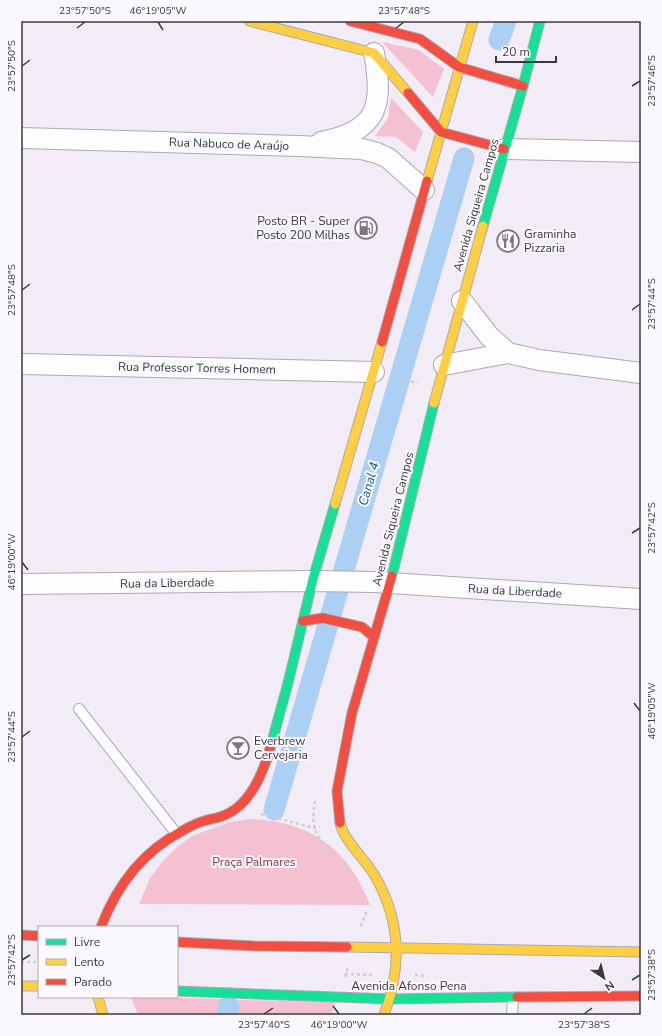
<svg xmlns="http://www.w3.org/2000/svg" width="662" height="1036" viewBox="0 0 662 1036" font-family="'Nunito Sans',sans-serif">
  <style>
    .green { fill: #f3c1d1 }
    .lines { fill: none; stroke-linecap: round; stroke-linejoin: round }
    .canal { stroke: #abd0f4; stroke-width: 21 }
    .lane-casing { stroke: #ada9b1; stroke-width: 12 }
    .street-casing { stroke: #ada9b1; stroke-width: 22 }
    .fast-casing { stroke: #ada9b1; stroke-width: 11 }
    .slow-casing { stroke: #ada9b1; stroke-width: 11 }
    .jam-casing { stroke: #ada9b1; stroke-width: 11 }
    .path { stroke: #d0ced2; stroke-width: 2.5; stroke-dasharray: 3 3; stroke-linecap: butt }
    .lane { stroke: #fdfcfe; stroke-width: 10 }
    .street { stroke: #fdfcfe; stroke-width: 20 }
    .fast { stroke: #16e098; stroke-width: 9 }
    .slow { stroke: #ffcf43; stroke-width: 9 }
    .jam { stroke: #f24e42; stroke-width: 9 }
    .ticks { fill: none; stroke: #3b3840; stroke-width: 1.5 }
    .labels { text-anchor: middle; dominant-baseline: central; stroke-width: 4; stroke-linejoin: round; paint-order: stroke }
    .street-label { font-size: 12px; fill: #3b3840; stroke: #fbf9fd }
    .poi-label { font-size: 12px; fill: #3b3840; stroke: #fbf9fd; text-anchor: start }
    .park-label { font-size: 12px; fill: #922b4e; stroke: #fbf9fd }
    .water-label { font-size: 13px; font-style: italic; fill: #075c91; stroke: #fbf9fd }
    .neatline { fill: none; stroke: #3b3840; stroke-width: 1.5 }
    .ticks-label { font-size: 10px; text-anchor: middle; fill: #3b3840 }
  </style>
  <rect width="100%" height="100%" fill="#f2ecf7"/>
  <g class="green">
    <path d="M382 42 419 50 444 69 433 97Z"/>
    <path d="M391 98 423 132 415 152 396 137 375 136 388 118Z"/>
    <path d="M250 819C310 821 348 848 370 905L139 904 150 878 162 862 176 848 192 836 230 822Z"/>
    <path d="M131 997 227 999 223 1015H138Z"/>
    <path d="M239 1000 335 1002 332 1015H235Z"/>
  </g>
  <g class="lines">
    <g class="canal">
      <path d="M499 40 506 21"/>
      <path d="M274 810 464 158"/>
      <path d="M227 1015 229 1006"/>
    </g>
    <g class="lane-casing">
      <g id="lane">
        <path d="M79 709 176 833"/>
        <path d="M512 1015 513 998"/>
      </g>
    </g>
    <g class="street-casing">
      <g id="street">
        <path d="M21 138 299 146 362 149 377 153 388 158 424 190"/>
        <path d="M321 142C378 131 384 106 374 53"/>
        <path d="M504 149 641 152"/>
        <path d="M462 301 489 336 508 353"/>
        <path d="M21 364 374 372"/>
        <path d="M444 365 508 353 539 360 641 373"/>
        <path d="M21 584 313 581 374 582 641 599"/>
      </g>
    </g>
    <g class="fast-casing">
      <g id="fast">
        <path d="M483 226 523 86 540 21"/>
        <path d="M392 576 434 403"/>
        <path d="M270 749 288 683 313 579 335 504"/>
        <path d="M177 991 390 999 517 997"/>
      </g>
    </g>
    <g class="slow-casing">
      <g id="slow">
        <path d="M249 21 374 53 408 93"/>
        <path d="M427 181 473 21"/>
        <path d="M434 403 483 226"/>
        <path d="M335 504 382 342"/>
        <path d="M340 823C344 841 366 860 375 876 401 921 402 968 384 1015"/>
        <path d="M347 947 641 952"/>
        <path d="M21 986H39"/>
        <path d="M98 997 103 1015"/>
      </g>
    </g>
    <g class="jam-casing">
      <g id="jam">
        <path d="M350 21 420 39 459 67 523 86"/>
        <path d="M408 93 441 132 504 149"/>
        <path d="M382 342 427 181"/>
        <path d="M303 621 323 618 362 627 374 637"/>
        <path d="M340 823 337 791 352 713 392 576"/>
        <path d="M101 927C117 885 142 852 182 831 189 827 196 823 204 821 211 819 218 818 225 815 250 805 263 773 270 749"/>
        <path d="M21 935 39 936"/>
        <path d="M177 942 254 946 347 947"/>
        <path d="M517 997 641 996"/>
      </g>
    </g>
    <g class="path">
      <path d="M393 381 418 382"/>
      <path d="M315 801C310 828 317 837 333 858"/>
      <path d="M261 814 314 828 320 827"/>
      <path d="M361 926 367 910"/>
      <path d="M21 962H39"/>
      <path d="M345 974 374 975"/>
      <path d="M415 975 428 976"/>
      <path d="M345 977 348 967"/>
    </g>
    <use href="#lane" class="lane"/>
    <use href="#street" class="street"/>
    <use href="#fast" class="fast"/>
    <use href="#slow" class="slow"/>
    <use href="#jam" class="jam"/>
  </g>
  <path class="ticks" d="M158 22 163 30M77 28 85 22M396 28 404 22M22 66 30 60M632 86 640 81M22 290 30 284M632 310 640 304M632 533 640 528M22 562 28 570M634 703 640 711M22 737 30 731M22 960 30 955M632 980 640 975M333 1006 339 1014M264 1014 273 1008M584 1014 592 1008"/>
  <defs>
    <g id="fuel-ring" transform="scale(1.15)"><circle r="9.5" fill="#fbf9fd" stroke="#7b7780" stroke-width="1.5"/><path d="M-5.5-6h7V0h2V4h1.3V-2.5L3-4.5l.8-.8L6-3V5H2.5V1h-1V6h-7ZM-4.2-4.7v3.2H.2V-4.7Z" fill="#7b7780"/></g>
    <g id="restaurant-ring" transform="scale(1.15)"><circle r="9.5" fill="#fbf9fd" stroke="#7b7780" stroke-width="1.5"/><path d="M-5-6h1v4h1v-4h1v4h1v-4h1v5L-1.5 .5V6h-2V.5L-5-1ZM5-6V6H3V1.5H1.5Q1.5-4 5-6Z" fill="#7b7780"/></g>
    <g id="bar-ring" transform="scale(1.15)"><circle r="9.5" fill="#fbf9fd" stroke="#7b7780" stroke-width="1.5"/><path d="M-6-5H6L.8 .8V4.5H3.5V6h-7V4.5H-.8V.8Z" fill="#7b7780"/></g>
  </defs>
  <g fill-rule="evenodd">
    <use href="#fuel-ring" x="366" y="228"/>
    <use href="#restaurant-ring" x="508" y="241"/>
    <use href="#bar-ring" x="238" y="748"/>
  </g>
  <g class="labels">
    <g class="street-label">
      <text transform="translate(229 144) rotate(2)">Rua Nabuco de Araújo</text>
      <text transform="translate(476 205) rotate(-74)">Avenida Siqueira Campos</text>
      <text transform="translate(197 368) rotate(1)">Rua Professor Torres Homem</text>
      <text transform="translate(393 519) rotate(-76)">Avenida Siqueira Campos</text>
      <text transform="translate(167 583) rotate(-1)">Rua da Liberdade</text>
      <text transform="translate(515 591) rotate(3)">Rua da Liberdade</text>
      <text x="409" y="986">Avenida Afonso Pena</text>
    </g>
    <g class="poi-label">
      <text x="350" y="221" text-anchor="end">Posto BR - Super<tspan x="350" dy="14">Posto 200 Milhas</tspan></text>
      <text x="524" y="234">Graminha<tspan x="524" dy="14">Pizzaria</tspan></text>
      <text x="254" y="741">Everbrew<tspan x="254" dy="14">Cervejaria</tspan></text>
    </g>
    <g class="park-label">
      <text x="254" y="862">Praça Palmares</text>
    </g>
    <g class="water-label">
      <text transform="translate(369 484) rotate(-74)">Canal 4</text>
    </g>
  </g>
  <rect width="662" height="1036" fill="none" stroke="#fbf9fd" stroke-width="44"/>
  <rect x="38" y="926" width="140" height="72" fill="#fbf9fd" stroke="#aeacb1"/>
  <rect x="46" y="939" width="20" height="6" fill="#16e098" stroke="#aeacb1"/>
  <text x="74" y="946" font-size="12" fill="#3b3840">Livre</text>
  <rect x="46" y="959" width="20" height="6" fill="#ffcf43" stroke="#aeacb1"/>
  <text x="74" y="966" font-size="12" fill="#3b3840">Lento</text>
  <rect x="46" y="979" width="20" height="6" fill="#f24e42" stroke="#aeacb1"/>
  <text x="74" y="986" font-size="12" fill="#3b3840">Parado</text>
  <g transform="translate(604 978) rotate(145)" stroke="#fbf9fd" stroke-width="3" paint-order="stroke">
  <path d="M0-3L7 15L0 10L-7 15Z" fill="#3b3840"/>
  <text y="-6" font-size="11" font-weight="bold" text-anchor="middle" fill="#3b3840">N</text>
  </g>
  <path d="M496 56v6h60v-6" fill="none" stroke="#3b3840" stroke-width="2"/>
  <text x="502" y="56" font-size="12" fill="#3b3840" stroke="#fbf9fd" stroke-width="3" paint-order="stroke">20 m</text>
  <rect x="22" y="22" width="618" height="992" class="neatline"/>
  <g class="ticks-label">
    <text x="85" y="14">23°57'50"S</text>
    <text x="158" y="14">46°19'05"W</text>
    <text x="404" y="14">23°57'48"S</text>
    <text transform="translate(11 66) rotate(-90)" y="4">23°57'50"S</text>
    <text transform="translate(651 81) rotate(-90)" y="4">23°57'46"S</text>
    <text transform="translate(11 290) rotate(-90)" y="4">23°57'48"S</text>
    <text transform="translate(651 304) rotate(-90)" y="4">23°57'44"S</text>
    <text transform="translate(651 528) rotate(-90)" y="4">23°57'42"S</text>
    <text transform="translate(11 562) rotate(-90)" y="4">46°19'00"W</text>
    <text transform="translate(651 711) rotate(-90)" y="4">46°19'05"W</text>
    <text transform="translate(11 737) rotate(-90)" y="4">23°57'44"S</text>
    <text transform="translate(11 960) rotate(-90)" y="4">23°57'42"S</text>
    <text transform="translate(651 975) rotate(-90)" y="4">23°57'38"S</text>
    <text x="264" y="1028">23°57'40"S</text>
    <text x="339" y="1028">46°19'00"W</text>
    <text x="584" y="1028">23°57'38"S</text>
  </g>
</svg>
